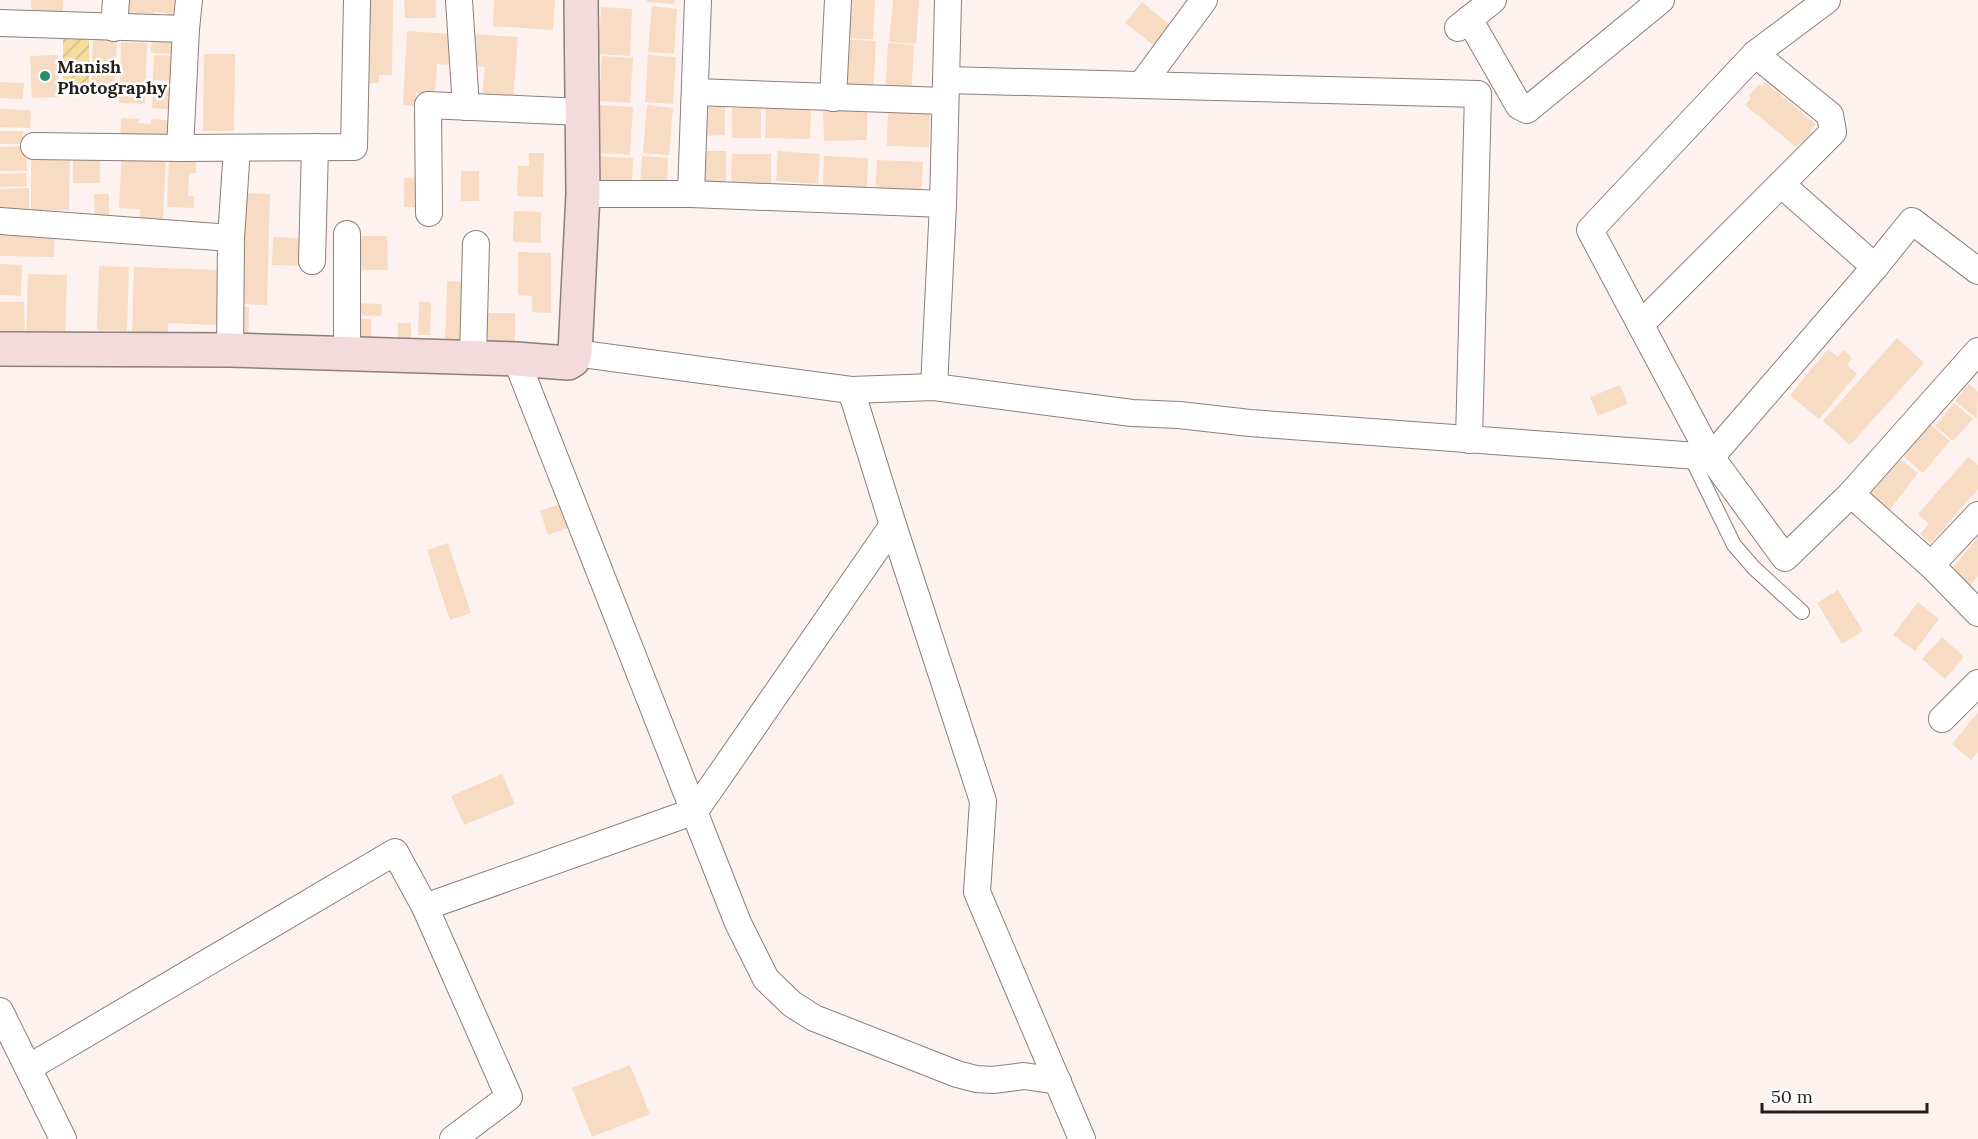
<svg xmlns="http://www.w3.org/2000/svg" width="1978" height="1139" viewBox="0 0 1978 1139" font-family="Lora,serif">
  <style>
    .garden { fill: url(#garden-furrows) }
    .building { fill: #f8dbc3 }
    .lines { fill: none; stroke-linecap: round; stroke-linejoin: round }
    .lane-casing { stroke: #8b7f7b; stroke-width: 16 }
    .street-casing { stroke: #8b7f7b; stroke-width: 28 }
    .secondary-casing { stroke: #8b7f7b; stroke-width: 36 }
    .lane { stroke: #fff; stroke-width: 14 }
    .street { stroke: #fff; stroke-width: 26 }
    .secondary { stroke: #f2dadd; stroke-width: 33 }
    .poi-dot { fill: #298d68; stroke: #fff; stroke-width: 2 }
    .labels { text-anchor: middle; dominant-baseline: central; stroke-width: 5; stroke-linejoin: round; paint-order: stroke }
    .poi-label { font-size: 18px; font-weight: bold; fill: #221e1c; stroke: #fff; text-anchor: start }
  </style>
  <defs>
    <pattern id="garden-furrows" width="10" height="10" patternUnits="userSpaceOnUse" patternTransform="scale(1.5)"><rect width="10" height="10" fill="#f5dba0"/><path d="M-1 1l2-2M0 10L10 0M9 11l2-2" fill="none" stroke="#d2bc89"/></pattern>
  </defs>
  <rect width="100%" height="100%" fill="#fdf2ef"/>
  <rect class="garden" x="63" y="39" width="26" height="48"/>
  <g class="building">
    <path d="M31 0H63V16H32Z"/>
    <path d="M128 0H187L180 19H166V13L155 12V22L127 21Z"/>
    <path d="M364 0H393L392 75H379V83H364Z"/>
    <path d="M404 0H436V18H405Z"/>
    <path d="M494 0H555L553 30 493 26Z"/>
    <path d="M647 0H675L674 4 647 2Z"/>
    <path d="M841 0H875L873 39 840 38Z"/>
    <path d="M893 0H919L916 44 889 42Z"/>
    <path d="M1142 2 1172 27 1156 47 1125 23Z"/>
    <path d="M652 6 677 9 674 54 648 52Z"/>
    <path d="M601 7 632 9 630 56 598 54Z"/>
    <path d="M407 31 452 34 450 65 437 64 435 94 416 93 415 106 403 105Z"/>
    <path d="M473 34 518 37 513 101 482 98 485 67 470 66Z"/>
    <path d="M93 37 117 38 114 93 91 92Z"/>
    <path d="M842 39 876 41 873 94 839 92Z"/>
    <path d="M152 40H177L176 54 151 53Z"/>
    <path d="M121 42 147 43 145 104 119 103Z"/>
    <path d="M888 43 914 45 911 97 885 95Z"/>
    <path d="M204 54H235L234 131H203Z"/>
    <path d="M58 55 59 97 32 98 30 56Z"/>
    <path d="M154 55 178 56 177 81 153 80Z"/>
    <path d="M648 55 676 57 673 104 645 102Z"/>
    <path d="M602 56 633 58 630 103 599 101Z"/>
    <path d="M0 82 24 83 23 99 0 98Z"/>
    <path d="M1765 82 1816 124 1810 131 1812 132 1802 144 1800 143 1796 147 1745 105 1751 98 1749 96 1759 84 1762 86Z"/>
    <path d="M154 83 177 85 175 110 152 108Z"/>
    <path d="M600 105 633 107 630 155 597 153Z"/>
    <path d="M647 105 673 108 669 155 643 153Z"/>
    <path d="M697 107H725V135L697 136Z"/>
    <rect x="732" y="108" width="29" height="30"/>
    <path d="M766 108 811 109 810 139 765 138Z"/>
    <path d="M0 109 31 110 30 128 0 127Z"/>
    <path d="M823 109H867V140L824 141Z"/>
    <path d="M888 111 930 112 929 147 887 146Z"/>
    <path d="M121 118 139 119 138 123 151 124V119L175 121 174 145 120 142Z"/>
    <path d="M0 131H23L24 144H0Z"/>
    <path d="M26 146 27 171H0V147Z"/>
    <path d="M31 149 70 150 69 210H31Z"/>
    <path d="M122 150 166 152 163 219 140 218V209L119 208Z"/>
    <path d="M695 151H726V184L695 183Z"/>
    <path d="M778 151 820 154 818 184 776 181Z"/>
    <path d="M529 153H544L543 197 517 196 518 166H529Z"/>
    <path d="M732 154H771V186H731Z"/>
    <path d="M599 156 633 158 632 187 598 185Z"/>
    <path d="M642 156 668 158 667 188 640 187Z"/>
    <path d="M824 156 868 158 867 191 823 188Z"/>
    <rect x="73" y="158" width="27" height="25"/>
    <path d="M169 158 196 159V173H189L188 196H194V208L167 207Z"/>
    <path d="M877 160 923 162 921 196 875 194Z"/>
    <rect x="461" y="171" width="18" height="30"/>
    <path d="M26 173 27 186 0 187V174Z"/>
    <rect x="404" y="178" width="18" height="29"/>
    <path d="M29 188V217H0V189Z"/>
    <path d="M241 193 270 194 267 305 239 304Z"/>
    <path d="M94 194H109V227H95Z"/>
    <path d="M514 211 541 212V243L513 242Z"/>
    <path d="M0 227 55 228 54 257 0 256Z"/>
    <path d="M358 236H387L388 270H358Z"/>
    <path d="M273 237 301 238 300 266 272 265Z"/>
    <path d="M518 252 551 253V313L532 312V296L518 295Z"/>
    <path d="M0 264 22 265 21 296 0 295Z"/>
    <path d="M99 266 129 267 127 331 97 330Z"/>
    <path d="M134 267 221 270 219 325 168 323V336L132 335Z"/>
    <path d="M28 274 67 275 65 339 26 338Z"/>
    <path d="M447 281 464 282 462 347H445Z"/>
    <path d="M0 302H24L25 339 0 340Z"/>
    <path d="M419 302H431L430 335H418Z"/>
    <path d="M349 303 382 304 381 316 349 315Z"/>
    <path d="M232 306 249 307 248 346 232 345Z"/>
    <path d="M479 313H515V342L479 341Z"/>
    <path d="M355 319H371V345L355 346Z"/>
    <path d="M398 323H411V352L397 351Z"/>
    <path d="M1897 338 1924 363 1850 445 1823 421Z"/>
    <path d="M1828 349 1838 357 1844 350 1852 358 1847 365 1857 374 1819 419 1790 395Z"/>
    <path d="M1969 384 1978 392 1977 419 1955 401Z"/>
    <path d="M1620 385 1628 404 1598 416 1590 397Z"/>
    <path d="M1954 403 1973 419 1953 441 1935 426Z"/>
    <path d="M1928 422 1950 441 1923 473 1901 454Z"/>
    <path d="M1897 457 1918 473 1887 513 1866 497Z"/>
    <path d="M1968 457 1978 465V489L1931 543 1920 534 1929 524 1918 514Z"/>
    <path d="M560 504 568 528 548 535 540 511Z"/>
    <path d="M1978 537V576L1969 587 1950 571Z"/>
    <path d="M448 543 471 613 450 620 427 550Z"/>
    <path d="M1838 590 1863 631 1842 644 1817 603Z"/>
    <path d="M1918 602 1939 619 1915 651 1893 635Z"/>
    <path d="M1942 637 1964 657 1945 679 1922 659Z"/>
    <path d="M1978 713V752L1971 760 1952 744Z"/>
    <path d="M502 774 515 804 464 825 451 796Z"/>
    <path d="M630 1065 650 1114 592 1137 572 1088Z"/>
  </g>
  <g class="lines">
    <g class="lane-casing">
      <path id="lane" d="M1690 455 1734 545 1754 568 1802 612"/>
    </g>
    <g class="street-casing">
      <g id="street">
        <path d="M459 0 466 107"/>
        <path d="M1827 0 1755 54 1590 230 1711 457 1785 558 1851 494 1978 351"/>
        <path d="M1469 19 1519 106 1527 110 1661 0"/>
        <path d="M0 23 186 29"/>
        <path d="M114 28 116 0"/>
        <path d="M1458 28 1493 0"/>
        <path d="M946 80 1478 94 1469 440"/>
        <path d="M1142 84 1204 0"/>
        <path d="M695 92 945 101"/>
        <path d="M833 98 838 0"/>
        <path d="M34 146 180 148 354 147 357 0"/>
        <path d="M180 148 186 29 189 0"/>
        <path d="M1781 184 1875 267"/>
        <path d="M583 194H691L943 204"/>
        <path d="M691 194 698 0"/>
        <path d="M429 213 428 105 582 112"/>
        <path d="M0 221 231 238"/>
        <path d="M347 234V353"/>
        <path d="M312 261 315 147"/>
        <path d="M1641 324 1833 132 1830 115 1755 54"/>
        <path d="M230 350 231 238 237 148"/>
        <path d="M575 353 851 390 934 387 1132 413 1179 415 1250 423 1711 457 1875 267 1912 221 1978 271"/>
        <path d="M473 357 476 244"/>
        <path d="M516 359 738 923 766 979 792 1004 814 1018 957 1074 976 1079 993 1080 1024 1076 1058 1081"/>
        <path d="M934 387 943 204 948 0"/>
        <path d="M851 390 893 525 983 801 977 892 1082 1139"/>
        <path d="M1851 494 1931 565 1978 613"/>
        <path d="M1931 565 1978 515"/>
        <path d="M1942 719 1978 683"/>
        <path d="M425 907 695 811 893 525"/>
        <path d="M0 1011 63 1139"/>
        <path d="M28 1068 395 852 425 907 509 1097 453 1139"/>
      </g>
    </g>
    <g class="secondary-casing">
      <path id="secondary" d="M0 349 230 350 516 359 568 363 573 360 575 353 583 194 581 0"/>
    </g>
    <use href="#lane" class="lane"/>
    <use href="#street" class="street"/>
    <use href="#secondary" class="secondary"/>
  </g>
  <circle class="poi-dot" cx="45" cy="76" r="6"/>
  <g class="labels">
    <g class="poi-label">
      <text x="57" y="66">Manish<tspan x="57" dy="21">Photography</tspan></text>
    </g>
  </g>
  <path d="M1762 1103v9h165v-9" fill="none" stroke="#221e1c" stroke-width="3"/>
  <text x="1771" y="1103" font-size="18" fill="#221e1c" stroke="#ffffff" stroke-width="4.5" paint-order="stroke">50 m</text>
</svg>
